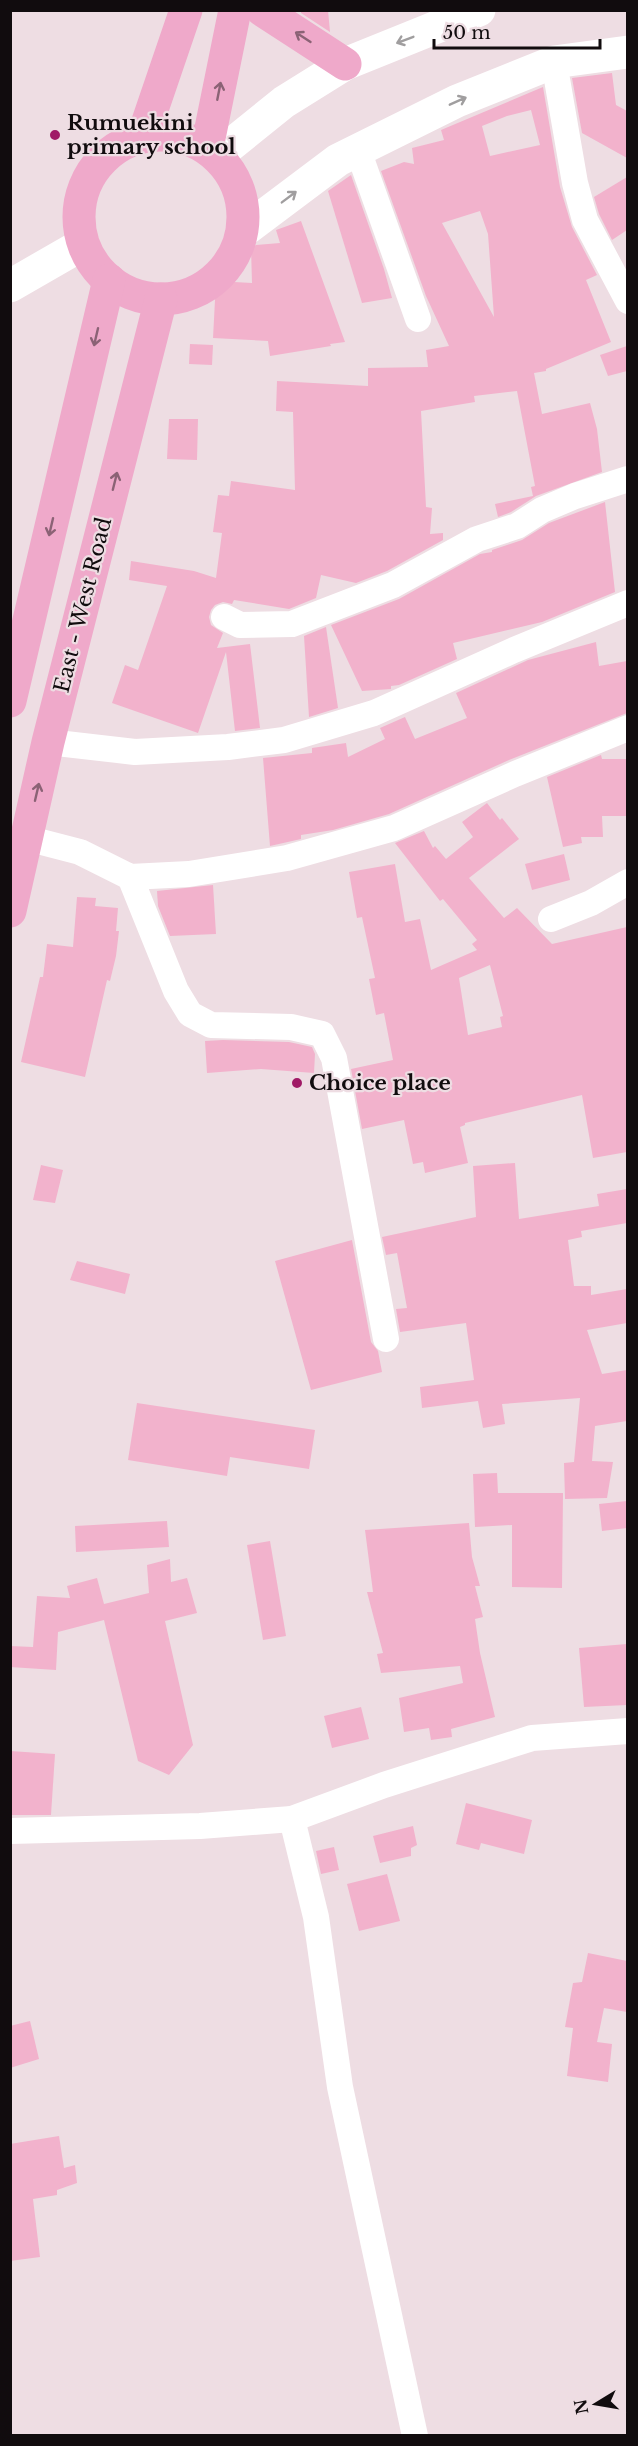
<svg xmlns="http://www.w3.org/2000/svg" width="638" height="2446" viewBox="0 0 638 2446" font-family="'Libre Baskerville',serif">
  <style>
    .building { fill: #f2b2cc; fill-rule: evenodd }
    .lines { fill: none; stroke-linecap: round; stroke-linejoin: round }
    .minor { stroke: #fff; stroke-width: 26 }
    .tertiary { stroke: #fff; stroke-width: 33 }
    .primary { stroke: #efa9ca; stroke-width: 33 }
    .oneway { stroke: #8b6275 }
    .oneway2 { stroke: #a09e9f }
    .poi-dot { fill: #a01966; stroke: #eedde3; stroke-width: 2 }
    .labels { text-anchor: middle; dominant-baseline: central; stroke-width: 4.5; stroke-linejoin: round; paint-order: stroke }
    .poi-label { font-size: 21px; font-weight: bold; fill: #110c0e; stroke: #eedde3; text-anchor: start }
    .street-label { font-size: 21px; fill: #110c0e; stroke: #eedde3 }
  </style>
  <rect width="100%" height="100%" fill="#eedde3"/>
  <g class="building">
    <path d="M301 10H328L330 32 301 13Z"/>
    <path d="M612 73 616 105 627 111V158L582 133 572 78Z"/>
    <path d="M543 87 560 187 572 227 597 275 586 280 611 342 546 369V371L534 373 542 414 590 403 597 429 602 472 536 496 511 512 498 517 495 504 533 496 531 487 535 486 517 391 474 396 475 402 421 411 426 507 432 508 430 534 443 533V540L387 571 356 583 321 575 316 598 289 609 234 600 232 604 223 602 215 605 211 610 209 617 211 625 223 633 217 648 250 644 260 728 235 731 226 652 198 733 112 703 125 665 138 670 167 586 129 580 131 561 194 571 216 578 222 533 213 532 218 495 229 496 231 481 295 490 293 412 276 411 277 381 368 386V368L428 367 426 350 449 346 426 296 381 171 404 162 414 164 412 148 444 140 441 130ZM531 110 540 145 490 156 482 126 507 116ZM480 211 488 234 494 317 442 223Z"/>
    <path d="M351 175 384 269 392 298 362 303 328 191Z"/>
    <path d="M627 177V230L612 240 599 214 594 197Z"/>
    <path d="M301 221 345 342 330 344 331 346 270 356 268 341 213 338 216 281 252 283 251 248 256 245 280 243 276 230Z"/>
    <path d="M190 344 213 345 212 365 189 364Z"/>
    <path d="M627 346V371L608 376 600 355Z"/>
    <path d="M169 419H198L197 460 167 459Z"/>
    <path d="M605 502 615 592 542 622 453 643 457 659 399 685 391 686V689L362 691 331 625 399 599 480 554 492 552V550L522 540 549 523Z"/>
    <path d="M326 627 338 708 309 717 304 636Z"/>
    <path d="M596 642 599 666 627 661V713L509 760 389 814 333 830 301 835V839L270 846 263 758 312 753V748L346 743 348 757 385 739 380 728 405 717 415 739 467 718 456 693 528 660Z"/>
    <path d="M601 755 602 759H627V816H602L603 837H581L582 843 563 847 547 777Z"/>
    <path d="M487 803 500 820 502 818 519 839 469 878 504 918 517 908 552 944 627 927V1152L593 1158 582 1095 465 1123V1125L460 1127 468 1163 425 1173 423 1162 413 1164 404 1120 362 1129 351 1069 393 1060 384 1013 376 1015 369 979 375 978 362 917 357 918 349 872 395 864 405 922 420 919 431 970 477 950 472 944 477 940 443 899 440 901 395 843 424 831 433 848 435 846 446 859 473 837 462 822ZM490 965 503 1016 500 1017 502 1027 468 1035 459 978Z"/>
    <path d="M564 854 570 880 532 890 525 864Z"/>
    <path d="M213 885 216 934 170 936 158 906 157 891Z"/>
    <path d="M77 897 96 898 95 906 118 908 116 931H119L116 956 110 981 107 980 85 1077 21 1062 40 977H43L47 944 73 947Z"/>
    <path d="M223 1040 289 1042 312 1047 315 1054 314 1073 261 1069 207 1073 205 1041Z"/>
    <path d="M515 1163 519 1219 599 1206 597 1194 627 1189V1223L581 1231 582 1237 568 1240 574 1286H591V1295L627 1289V1323L587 1330 602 1374 627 1370V1421L595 1426 592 1461 613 1462 607 1498 565 1499 564 1463 574 1462 580 1398 502 1404 505 1424 483 1428 478 1401 422 1408 420 1387 474 1380 466 1323 400 1332 396 1309 407 1308 397 1253 386 1255 382 1237 476 1217 473 1166Z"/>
    <path d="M41 1165 63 1170 55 1203 33 1200Z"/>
    <path d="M352 1240 371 1342 378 1351 382 1372 311 1390 275 1261Z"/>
    <path d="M77 1261 130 1274 125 1294 70 1280Z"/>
    <path d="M137 1403 315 1430 309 1469 230 1457 227 1476 128 1460Z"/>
    <path d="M497 1473 498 1493H563L562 1588 512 1587V1525L475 1527 473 1474Z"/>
    <path d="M627 1501V1528L602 1531 599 1504Z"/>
    <path d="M167 1521 169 1547 76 1552 75 1526Z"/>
    <path d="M469 1523 472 1557 480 1586H475L483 1617 475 1619 480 1653 495 1717 451 1729 452 1737 431 1740 429 1728 404 1732 399 1698 463 1683 460 1666 381 1673 377 1654 383 1653 367 1592H373L365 1530Z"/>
    <path d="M270 1541 286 1636 263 1640 247 1545Z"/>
    <path d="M170 1559 171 1582 187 1578 197 1613 165 1621 193 1745 169 1775 138 1761 104 1620 58 1632 56 1670 10 1667V1646L33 1647 37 1596 70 1598 67 1586 97 1578 104 1604 149 1593 147 1565Z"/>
    <path d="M627 1644V1705L584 1707 579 1648Z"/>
    <path d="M361 1707 369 1739 332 1748 324 1716Z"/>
    <path d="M10 1751 55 1754 51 1815H10Z"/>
    <path d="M466 1803 532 1820 524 1854 481 1843 479 1850 456 1844Z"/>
    <path d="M413 1826 417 1845 411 1848V1856L380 1863 373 1836Z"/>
    <path d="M334 1847 339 1870 321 1874 316 1851Z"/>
    <path d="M387 1874 400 1921 359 1931 347 1884Z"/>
    <path d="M588 1953 627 1961V2012L604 2008 597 2042 612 2044 608 2082 567 2076 573 2028 565 2027 573 1983 582 1982Z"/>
    <path d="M30 2021 39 2059 10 2068V2026Z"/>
    <path d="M59 2136 64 2168 75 2165 77 2183 57 2190V2195L33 2199 40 2257 10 2261V2144Z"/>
  </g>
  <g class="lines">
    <g class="minor">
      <path d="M554 62 575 183 585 220 628 301"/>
      <path d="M358 150 418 319"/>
      <path d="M224 617 240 625 292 624 393 585 477 539 517 526 542 510 575 496 628 479"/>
      <path d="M48 742 135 752 228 747 284 740 374 713 514 650 628 603"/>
      <path d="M26 838 80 852 130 877 189 874 287 858 394 828 515 774 628 728"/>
      <path d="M130 877 176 991 190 1014 211 1025 291 1027 322 1034 334 1058 386 1339"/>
      <path d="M551 919 591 903 628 882"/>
      <path d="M292 1819 316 1917 340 2087 415 2436"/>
      <path d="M10 1831 200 1826 292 1819 384 1785 532 1738 628 1731"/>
    </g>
    <g class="tertiary">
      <path d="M217 156 284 102 345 64 479 10"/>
      <path d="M242 232 338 160 457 101 554 62 628 52"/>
      <path d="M10 286 83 244"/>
    </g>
    <g class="primary">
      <path d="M262 10 345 64"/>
      <circle cx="161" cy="217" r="82"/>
      <path d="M143 136 186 10"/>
      <path d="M207 148 235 10"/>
      <path d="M10 701 109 280"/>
      <path d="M10 911 48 742 161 299"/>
    </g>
  </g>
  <defs><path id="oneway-shaft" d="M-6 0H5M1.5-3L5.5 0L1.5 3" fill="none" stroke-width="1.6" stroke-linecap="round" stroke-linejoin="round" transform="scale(1.5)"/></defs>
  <g class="oneway">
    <use href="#oneway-shaft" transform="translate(303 37) rotate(-147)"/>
    <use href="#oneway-shaft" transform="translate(219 91) rotate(-79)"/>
    <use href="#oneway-shaft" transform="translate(96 337) rotate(103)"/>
    <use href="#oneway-shaft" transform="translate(115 481) rotate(-76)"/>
    <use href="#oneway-shaft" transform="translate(51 527) rotate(103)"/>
    <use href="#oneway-shaft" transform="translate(37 792) rotate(-77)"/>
  </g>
  <g class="oneway2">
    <use href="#oneway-shaft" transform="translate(405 40) rotate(159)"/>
    <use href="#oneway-shaft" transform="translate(458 101) rotate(-24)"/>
    <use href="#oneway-shaft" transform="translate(289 197) rotate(-37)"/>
  </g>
  <g class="poi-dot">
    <circle cx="55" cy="135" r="6"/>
    <circle cx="297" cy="1083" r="6"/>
  </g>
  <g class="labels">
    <g class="poi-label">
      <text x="67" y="123">Rumuekini<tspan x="67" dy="24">primary school</tspan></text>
      <text x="309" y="1083">Choice place</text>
    </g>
    <g class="street-label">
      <text transform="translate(83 605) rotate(-76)">East - West Road</text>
    </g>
  </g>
  <rect width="638" height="2446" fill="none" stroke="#110c0e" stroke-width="24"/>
  <g transform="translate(596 2404) rotate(259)" stroke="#eedde3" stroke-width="4.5" paint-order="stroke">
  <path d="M0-4.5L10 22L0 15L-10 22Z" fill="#110c0e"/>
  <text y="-9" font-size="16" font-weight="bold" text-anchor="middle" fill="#110c0e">N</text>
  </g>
  <path d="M434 39v9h166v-9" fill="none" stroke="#110c0e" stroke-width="3"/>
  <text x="443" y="39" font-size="18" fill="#110c0e" stroke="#eedde3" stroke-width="4.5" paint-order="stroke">50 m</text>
</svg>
